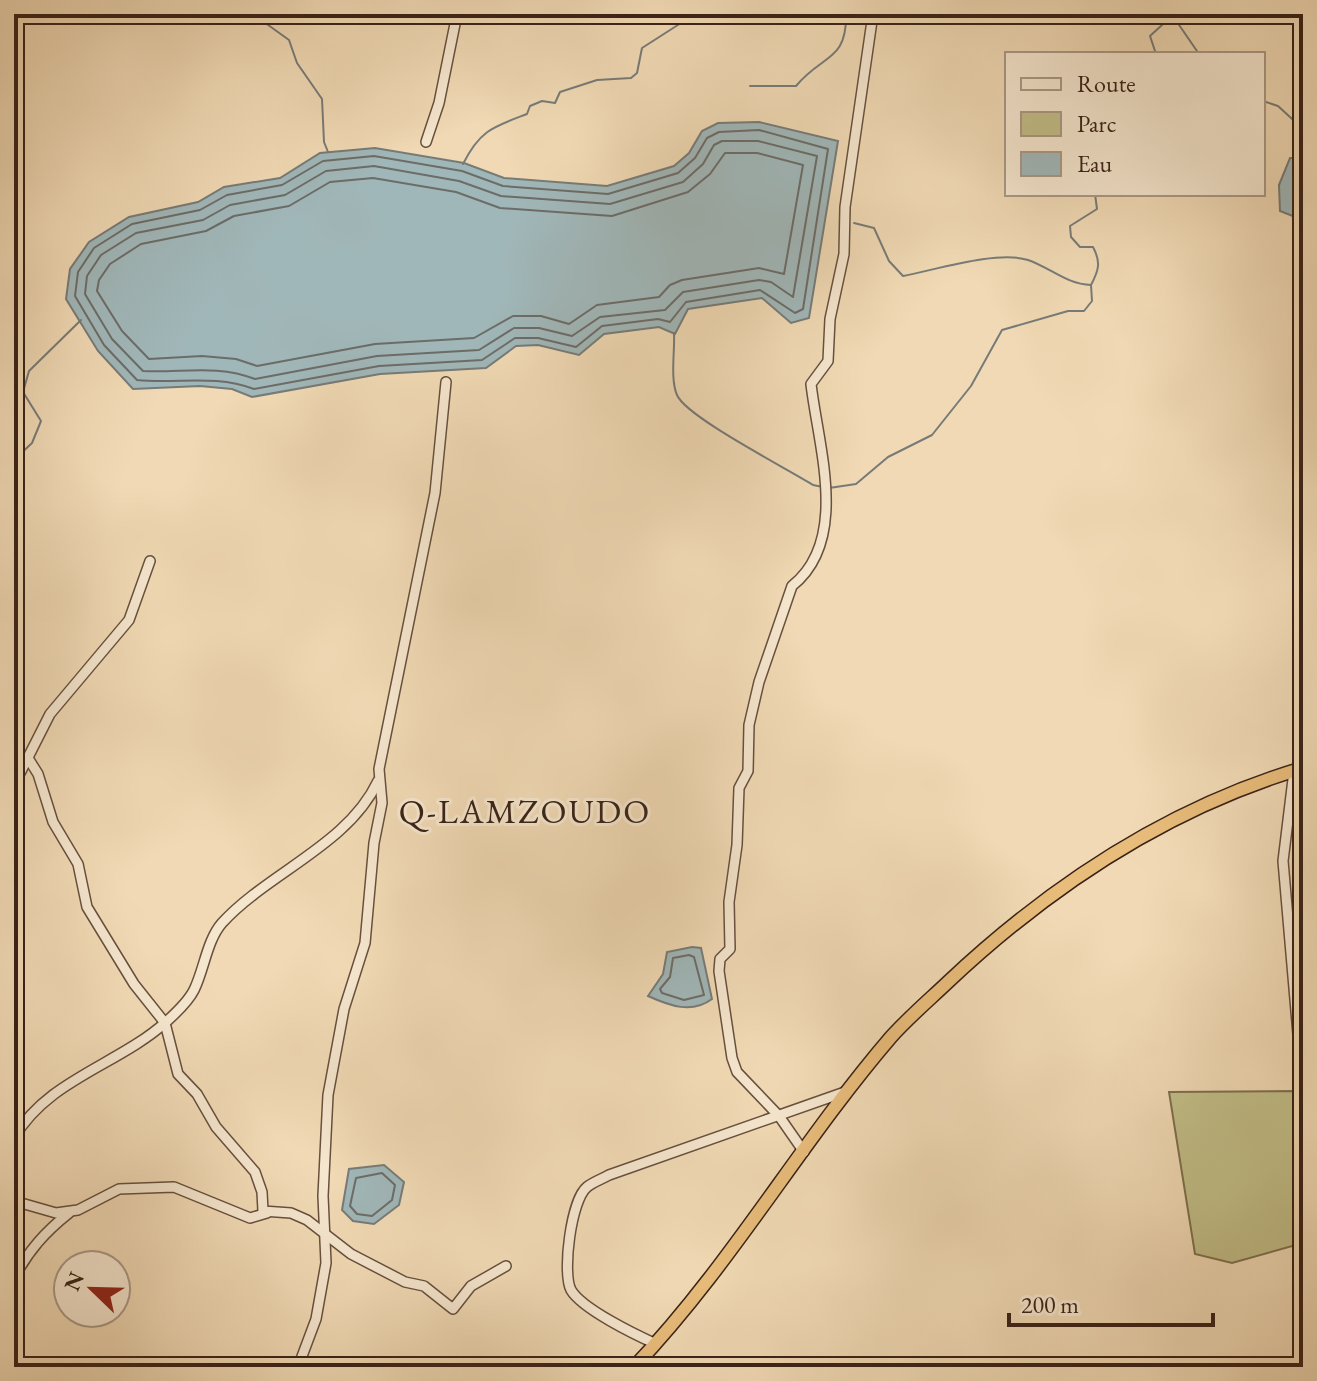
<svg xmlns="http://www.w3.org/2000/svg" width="1317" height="1381" viewBox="0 0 1317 1381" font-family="'EB Garamond',serif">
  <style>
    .green { fill: #c1bd87; stroke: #7d704f; stroke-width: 2 }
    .water { fill: #a0b7b9; stroke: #777b78; stroke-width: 2 }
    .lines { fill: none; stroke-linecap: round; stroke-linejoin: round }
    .shore { stroke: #6c6c68; stroke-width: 2 }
    .stream { stroke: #777b78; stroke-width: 2 }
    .minor-casing { stroke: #67503e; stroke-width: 12 }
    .highway-casing { stroke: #392217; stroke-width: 15 }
    .minor { stroke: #f5e6ce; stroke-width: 9 }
    .highway { stroke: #e8bc7a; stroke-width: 12 }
    .labels { text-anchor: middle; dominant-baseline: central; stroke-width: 6; stroke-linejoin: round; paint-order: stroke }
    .quarter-label { font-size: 34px; letter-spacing: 2px; fill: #392217; stroke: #f5e6ce }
  </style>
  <rect width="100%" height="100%" fill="#f0d9b4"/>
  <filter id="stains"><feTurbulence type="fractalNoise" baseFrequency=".0025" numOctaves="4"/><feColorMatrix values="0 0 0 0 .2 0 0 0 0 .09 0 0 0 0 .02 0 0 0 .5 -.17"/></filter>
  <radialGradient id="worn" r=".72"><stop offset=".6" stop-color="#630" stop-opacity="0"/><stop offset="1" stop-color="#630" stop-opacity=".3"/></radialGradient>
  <path class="green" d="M1297 1091 1303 1115V1243L1232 1263 1195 1254 1169 1092Z"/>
  <g class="water">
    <path d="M759 122 838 141 809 318 791 323 762 298 688 309 675 334 659 327 604 334 579 355 538 345 516 346 486 368 380 374 252 397 232 389 200 386 133 389 98 351 66 299 70 269 89 242 129 217 198 202 224 187 280 178 320 153 375 148 464 163 504 178 607 186 674 166 689 153 702 131 718 123Z"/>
    <path d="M1290 158H1299L1303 163V220L1280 211 1279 185Z"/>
    <path d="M692 947 701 948 712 999C692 1014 670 1006 648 996L663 974 667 952Z"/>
    <path d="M384 1165 404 1182 399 1205 374 1224 353 1221 342 1210 349 1169Z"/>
  </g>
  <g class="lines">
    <g class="shore">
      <path d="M759 130 828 149 803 309 795 313 760 290 686 302 670 322 658 319 602 326 576 347 538 338H515L482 360 379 366 254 389C214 374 178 384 137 380L104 345 75 296 78 272 94 248 132 224 200 210 227 195 282 185 323 161 374 156 462 171 503 186 608 194 678 173 695 158 707 138 719 132Z"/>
      <path d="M722 141H758L817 156 793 297 771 282 759 280 683 292 665 310 600 317 572 336 539 328H514L479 350 377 356 255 379C217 364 182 373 143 371L112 339 85 294 87 276 101 255 136 233 203 220 230 205 285 195 326 171 374 166 459 181 501 196 610 204 683 182 703 164 714 145Z"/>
      <path d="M725 153H757L803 165 784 274 759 268 682 280 670 285 659 297 597 305 569 324 541 316H513L474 338 375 344 257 366 236 359 202 356 149 359 122 331 97 291 99 280 110 264 141 244 206 231 234 216 289 206 330 182 373 178 456 192 500 208 612 216 688 192 710 174Z"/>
      <path d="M689 955 694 957 704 995 684 1000 662 993 660 989 670 977 673 958Z"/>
      <path d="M382 1173 395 1185 392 1200 372 1216 357 1214 350 1206 356 1178Z"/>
    </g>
    <g class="stream">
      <path d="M260 14 264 22 289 40 297 63 322 99 324 142 328 152"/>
      <path d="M1175 19 1199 54"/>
      <path d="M1156 54 1150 36 1174 14"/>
      <path d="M750 86H796C822 54 847 62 846 14"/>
      <path d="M1263 101 1278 106 1303 129"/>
      <path d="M463 164C480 130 493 127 527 114L530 106 542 101 555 103 560 92 597 80 631 78 637 73 642 48 695 14"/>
      <path d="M854 223 874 228 889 261 903 276C935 270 998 250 1028 260 1051 268 1066 284 1091 285 1099 270 1101 262 1093 247H1080L1071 237 1070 226 1097 209 1095 194"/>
      <path d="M674 333C675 351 670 379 677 395 686 417 788 469 813 485L823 487"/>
      <path d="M14 460 32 443 41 421 23 392 29 371 81 320"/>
      <path d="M829 488 856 484 888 457 932 435 971 386 1002 330 1068 311H1084L1092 301 1091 285"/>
    </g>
    <g class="minor-casing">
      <g id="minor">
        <path d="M14 16 17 14"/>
        <path d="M426 142 439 103 457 14"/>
        <path d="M28 758 38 774 53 822 78 864 87 907 134 984 165 1023 178 1074 197 1094 216 1127 255 1172 262 1192 263 1211 291 1213 307 1220 351 1254 405 1282 424 1286 453 1309 471 1286 506 1266"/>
        <path d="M1294 771 1283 861 1303 1092"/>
        <path d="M14 785 50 714 129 620 150 561"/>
        <path d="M14 1138C47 1080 118 1065 166 1022 176 1013 188 1002 194 990 204 970 207 940 222 923 269 872 348 845 378 781"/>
        <path d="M804 1152 779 1116 737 1072 732 1058 719 971 720 959 730 949 729 902 737 845 739 788 748 771 749 725 759 682 792 586C850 540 818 446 811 384L828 361 830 319 844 254 845 207 873 14"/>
        <path d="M14 1201 56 1213 78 1210 119 1189 174 1187 250 1218 267 1213"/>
        <path d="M14 1278C29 1250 45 1232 69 1213"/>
        <path d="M656 1344C636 1335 582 1309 571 1290 562 1273 571 1200 587 1187 593 1182 602 1179 609 1175L845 1092"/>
        <path d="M298 1367 316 1319 326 1263 323 1196 328 1095 344 1009 365 943 374 843 382 803 379 769 435 493 446 382"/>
        <path d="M1300 1367 1303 1365"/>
      </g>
    </g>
    <g class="highway-casing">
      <path id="highway" d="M634 1367C731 1265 800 1143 891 1037 908 1018 929 1000 948 982 1050 886 1168 808 1303 768"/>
    </g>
    <use href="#minor" class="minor"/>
    <use href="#highway" class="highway"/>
  </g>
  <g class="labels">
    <g class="quarter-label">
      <text x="525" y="811">Q-LAMZOUDO</text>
    </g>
  </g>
  <rect width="1317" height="1381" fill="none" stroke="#f0d9b4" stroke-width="48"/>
  <rect x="16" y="16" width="1285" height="1349" fill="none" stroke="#392217" stroke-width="4"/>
  <rect x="24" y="24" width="1269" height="1333" fill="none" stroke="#392217" stroke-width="2"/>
  <rect x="1005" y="52" width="260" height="144" fill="#f5e6ce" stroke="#aa9885" stroke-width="2"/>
  <rect x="1021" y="78" width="40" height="12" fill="#f5e6ce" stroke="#aa9885" stroke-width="2"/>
  <text x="1077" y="92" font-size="24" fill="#392217">Route</text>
  <rect x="1021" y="112" width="40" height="24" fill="#c1bd87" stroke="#aa9885" stroke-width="2"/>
  <text x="1077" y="132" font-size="24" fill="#392217">Parc</text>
  <rect x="1021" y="152" width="40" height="24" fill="#a0b7b9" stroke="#aa9885" stroke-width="2"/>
  <text x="1077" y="172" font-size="24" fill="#392217">Eau</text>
  <g transform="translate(92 1289) rotate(293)"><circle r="38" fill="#f5e6ce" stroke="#aa9885" stroke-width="2"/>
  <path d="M0-6L14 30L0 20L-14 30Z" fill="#8f2418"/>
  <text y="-12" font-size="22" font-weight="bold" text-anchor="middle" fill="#392217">N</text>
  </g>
  <path d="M1009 1313v12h204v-12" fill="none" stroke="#392217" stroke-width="4"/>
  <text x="1021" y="1313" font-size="24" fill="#392217" stroke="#f5e6ce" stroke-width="6" paint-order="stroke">200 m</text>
  <rect width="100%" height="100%" filter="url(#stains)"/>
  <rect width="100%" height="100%" fill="url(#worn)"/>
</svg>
